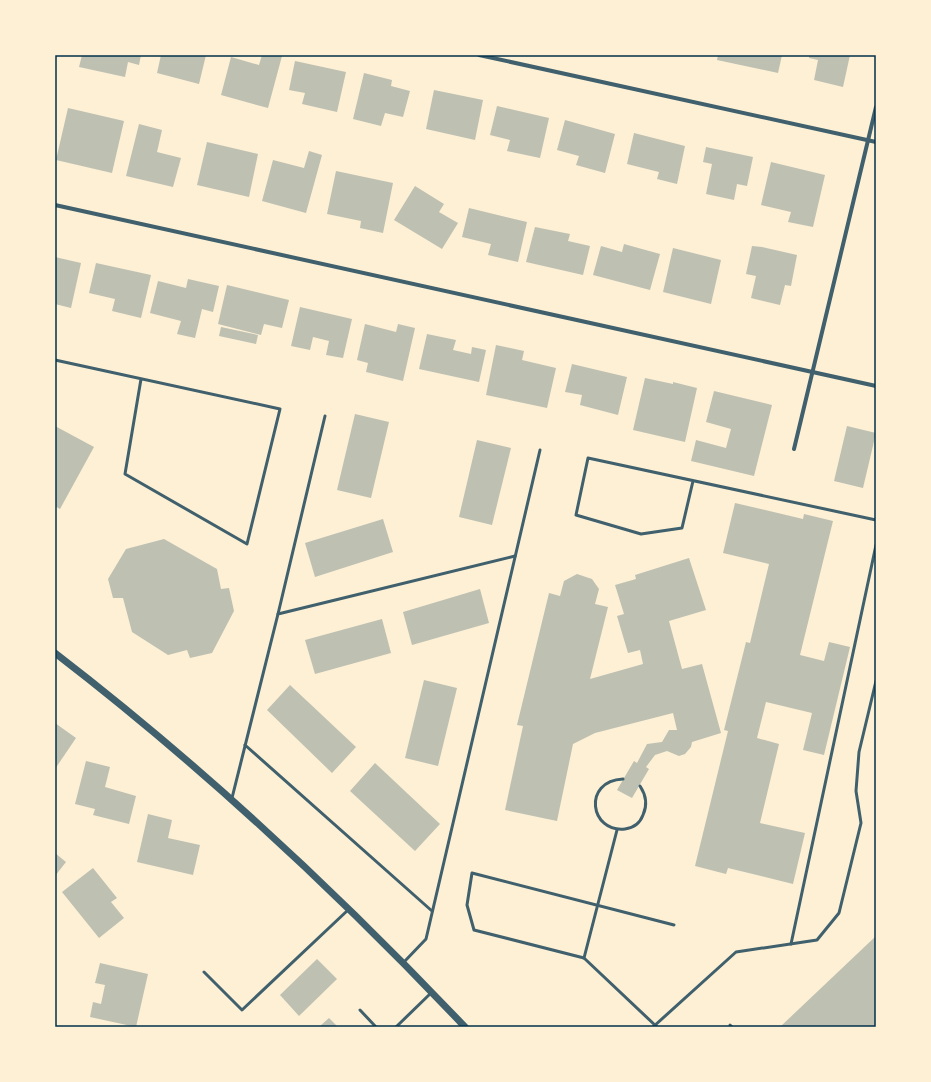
<svg xmlns="http://www.w3.org/2000/svg" width="931" height="1082" viewBox="0 0 931 1082" font-family="Signika,sans-serif">
  <style>
    .building { fill: #bec0b2 }
    .lines { fill: none; stroke-linecap: round; stroke-linejoin: round }
    .service { stroke: #3f606c; stroke-width: 3 }
    .minor { stroke: #3f606c; stroke-width: 4 }
    .tertiary { stroke: #3f606c; stroke-width: 7 }
    .neatline { fill: none; stroke: #003049; stroke-width: 1.5 }
  </style>
  <rect width="100%" height="100%" fill="#fdf0d5"/>
  <g class="building">
    <path d="M82 55H141L139 65 128 62 125 77 79 67Z"/>
    <path d="M161 55H206L199 84 157 73Z"/>
    <path d="M262 55 282 56 268 108 221 95 231 57 259 65Z"/>
    <path d="M718 55H782L778 73 717 60Z"/>
    <path d="M809 55H850L843 87 814 80 818 60 809 58Z"/>
    <path d="M295 61 346 72 337 112 302 104 305 93 289 90Z"/>
    <path d="M364 73 392 80 391 86 410 91 403 117 385 113 381 126 353 119Z"/>
    <path d="M434 90 483 100 475 140 426 129Z"/>
    <path d="M497 106 549 118 540 158 507 151 510 140 490 135Z"/>
    <path d="M68 108 124 121 112 173 56 160Z"/>
    <path d="M565 120 615 134 605 173 576 165 579 156 557 150Z"/>
    <path d="M139 124 162 130 157 152 181 158 173 187 126 176Z"/>
    <path d="M634 133 685 146 677 184 657 179 659 172 627 164Z"/>
    <path d="M207 142 258 154 249 197 197 185Z"/>
    <path d="M706 147 753 157 747 186 737 184 734 200 706 194 712 164 703 162Z"/>
    <path d="M309 151 322 155 306 213 262 201 273 160 304 168Z"/>
    <path d="M771 162 825 175 813 227 788 222 791 212 761 205Z"/>
    <path d="M336 171 393 183 383 233 360 228 361 221 327 214Z"/>
    <path d="M415 186 444 204 439 212 458 223 442 249 394 220Z"/>
    <path d="M469 208 527 222 518 262 488 255 491 244 462 237Z"/>
    <path d="M535 227 570 234 568 241 590 246 583 275 526 262Z"/>
    <path d="M624 244 660 254 650 290 593 275 601 246 622 252Z"/>
    <path d="M752 246 762 247 759 261 762 247 797 255 791 286 785 285 780 305 751 298 756 276 746 274Z"/>
    <path d="M673 248 721 260 711 304 663 292Z"/>
    <path d="M55 257 81 263 71 308 55 304Z"/>
    <path d="M96 263 151 275 141 318 112 311 115 299 89 293Z"/>
    <path d="M188 279 219 286 213 312 202 309 195 338 177 334 181 321 150 313 158 281 186 288Z"/>
    <path d="M227 285 289 300 282 328 264 324 261 335 218 324Z"/>
    <path d="M300 307 352 319 343 358 326 355 329 341 313 337 310 350 291 346Z"/>
    <path d="M365 324 396 332 398 324 415 328 403 381 366 372 368 363 357 360Z"/>
    <path d="M221 327 258 335 256 344 219 336Z"/>
    <path d="M427 334 456 340 453 350 471 354 472 347 486 350 479 382 419 369Z"/>
    <path d="M496 345 524 351 522 360 556 368 547 408 486 395Z"/>
    <path d="M572 364 627 377 618 415 580 405 582 395 565 392Z"/>
    <path d="M645 378 673 384V382L697 388 685 442 633 430Z"/>
    <path d="M714 391 772 405 754 476 691 461 696 440 726 448 731 429 706 422Z"/>
    <path d="M355 414 389 422 371 498 337 490Z"/>
    <path d="M55 426 94 447 60 509 55 506Z"/>
    <path d="M847 426 876 433 863 488 834 481Z"/>
    <path d="M477 440 511 448 492 525 459 517Z"/>
    <path d="M735 503 803 519 804 514 833 521 800 655 824 661 829 642 850 647 824 755 803 750 812 713 766 702 757 738 779 744 760 823 805 833 793 884 728 868 726 874 695 866 728 731 724 730 746 642 750 643 769 564 723 553Z"/>
    <path d="M383 519 393 552 315 577 305 543Z"/>
    <path d="M164 539 217 569 221 589 229 588 234 611 212 653 190 658 187 650 168 655 132 632 123 598H113L108 579 126 549Z"/>
    <path d="M689 558 706 610 669 621 682 669 702 664 721 733 692 742 691 747 685 754 679 756 667 751 655 755 646 767 649 769 632 798 617 790 634 761 637 763 647 744 662 742 669 730H677L673 713 595 733 573 744 557 821 505 810 523 726 517 725 549 593 560 596 564 581 577 574 592 579 599 589 595 604 608 607 590 679 643 664 640 650 628 653 617 616 624 614 615 585 636 579 635 575Z"/>
    <path d="M480 589 489 623 412 645 403 612Z"/>
    <path d="M382 619 391 653 315 674 305 640Z"/>
    <path d="M424 680 457 688 438 766 405 758Z"/>
    <path d="M290 685 356 747 332 773 267 710Z"/>
    <path d="M55 723 76 738 55 769Z"/>
    <path d="M86 761 110 767 105 787 136 796 129 824 93 815 95 809 75 804Z"/>
    <path d="M375 763 440 824 415 851 350 791Z"/>
    <path d="M148 814 172 820 168 838 200 845 193 875 137 862Z"/>
    <path d="M55 853 66 862 55 876Z"/>
    <path d="M93 868 117 898 111 902 124 918 99 938 62 892Z"/>
    <path d="M876 936V1027H780Z"/>
    <path d="M317 959 337 979 299 1016 280 995Z"/>
    <path d="M100 963 148 974 136 1027 90 1017 93 1002 101 1004 105 985 95 983Z"/>
    <path d="M329 1018 338 1027H319Z"/>
  </g>
  <g class="lines">
    <g class="service">
      <path d="M55 360 280 409 247 544 125 474 141 379"/>
      <path d="M693 481 682 528 641 534 576 515 588 458 876 520"/>
      <path d="M278 614 325 416"/>
      <path d="M245 745 432 911"/>
      <path d="M623 779C582 781 590 833 625 829 633 828 640 823 643 815 648 804 646 795 640 786"/>
      <path d="M232 798 278 614 515 556"/>
      <path d="M791 944 876 545"/>
      <path d="M584 958 617 830"/>
      <path d="M404 962 426 939 540 450"/>
      <path d="M204 972 242 1010 348 910"/>
      <path d="M360 1010 376 1027"/>
      <path d="M730 1025 732 1027"/>
      <path d="M396 1027 431 993"/>
      <path d="M653 1027 736 952 817 940 839 913 861 823 856 791 859 752 876 681"/>
      <path d="M657 1027 584 958 474 930 467 905 472 873 674 925"/>
    </g>
    <g class="minor">
      <path d="M479 55 876 142"/>
      <path d="M55 205 876 386"/>
      <path d="M794 449 876 107"/>
    </g>
    <path class="tertiary" d="M55 653C202 766 338 893 465 1027"/>
  </g>
  <rect width="931" height="1082" fill="none" stroke="#fdf0d5" stroke-width="112"/>
  <rect x="56" y="56" width="819" height="970" class="neatline"/>
</svg>
